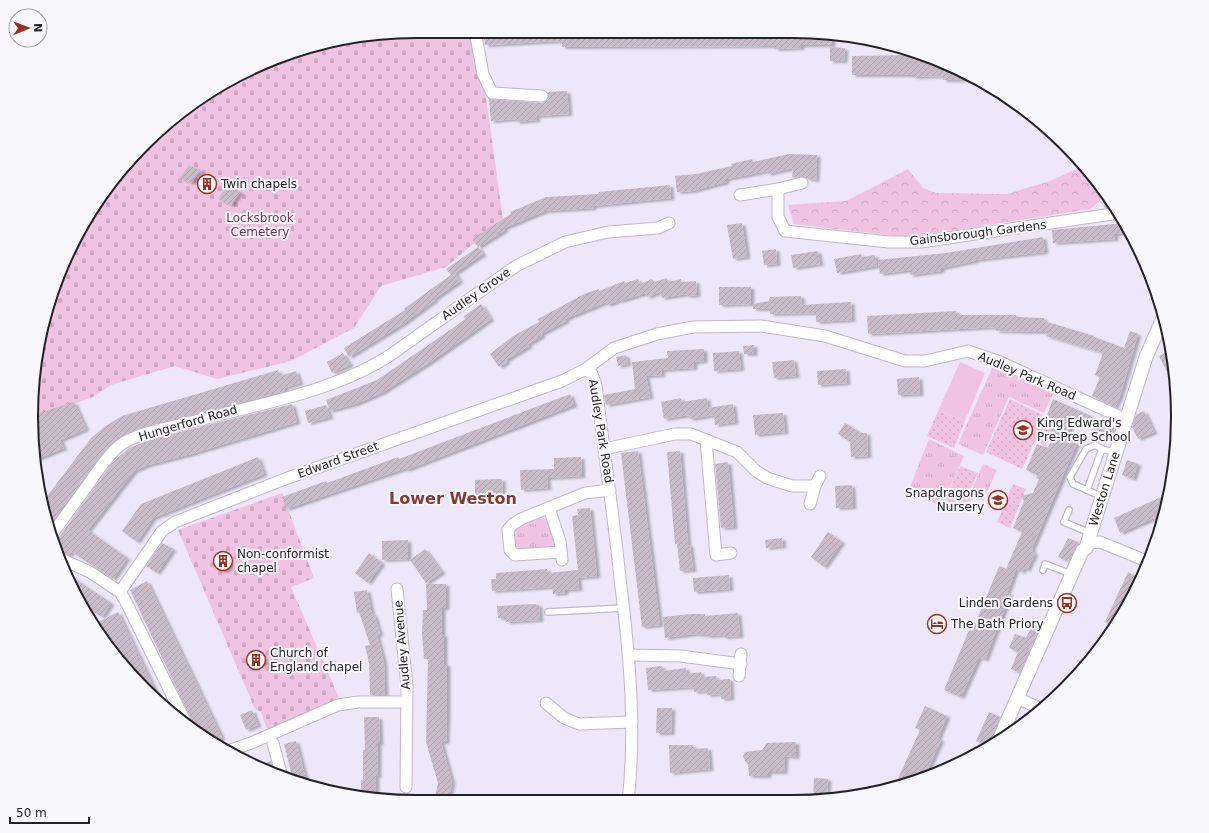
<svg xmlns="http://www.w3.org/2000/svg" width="1209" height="833" viewBox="0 0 1209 833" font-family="'DejaVu Sans',sans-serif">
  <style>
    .grass { fill: url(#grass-tufts) }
    .forest { fill: url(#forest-crowns) }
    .cemetery { fill: url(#cemetery-stones) }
    .park { fill: url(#park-dots) }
    .pitch { fill: #f1c3e3 }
    .building { fill: url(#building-hatch); filter: url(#shadow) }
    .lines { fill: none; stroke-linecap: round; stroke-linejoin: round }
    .service-casing { stroke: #bdb7c8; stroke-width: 8 }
    .minor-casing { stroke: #bdb7c8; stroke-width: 13 }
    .tertiary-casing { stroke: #bdb7c8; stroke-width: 15 }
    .service { stroke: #fff; stroke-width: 5.5 }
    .minor { stroke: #fff; stroke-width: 11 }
    .tertiary { stroke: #fff; stroke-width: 13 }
    .labels { text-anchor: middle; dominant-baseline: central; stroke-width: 4; stroke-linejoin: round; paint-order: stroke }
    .poi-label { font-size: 12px; fill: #242228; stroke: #f9f7fe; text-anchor: start }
    .park-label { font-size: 12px; fill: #713662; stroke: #f9f7fe }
    .street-label { font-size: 12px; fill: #242228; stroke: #f9f7fe }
    .district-label { font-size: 16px; font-weight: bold; fill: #823c2f; stroke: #f9f7fe }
    .rim { fill: none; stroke: #242228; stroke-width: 2 }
  </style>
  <defs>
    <pattern id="grass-tufts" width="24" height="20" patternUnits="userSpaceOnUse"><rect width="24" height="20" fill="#f1c3e3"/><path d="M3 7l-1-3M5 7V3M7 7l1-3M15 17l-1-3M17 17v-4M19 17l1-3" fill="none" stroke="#cea7c3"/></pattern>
    <pattern id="forest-crowns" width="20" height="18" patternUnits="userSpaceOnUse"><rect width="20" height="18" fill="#f1c3e3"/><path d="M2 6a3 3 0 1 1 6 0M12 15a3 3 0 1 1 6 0" fill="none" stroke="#cea7c3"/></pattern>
    <pattern id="cemetery-stones" width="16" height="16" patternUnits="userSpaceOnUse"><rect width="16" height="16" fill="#f1c3e3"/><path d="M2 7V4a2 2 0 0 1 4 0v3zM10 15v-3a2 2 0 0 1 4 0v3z" fill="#cea7c3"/></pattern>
    <pattern id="park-dots" width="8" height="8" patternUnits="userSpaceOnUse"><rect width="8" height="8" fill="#f1c3e3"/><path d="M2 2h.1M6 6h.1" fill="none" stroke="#cea7c3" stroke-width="1.8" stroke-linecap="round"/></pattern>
    <pattern id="building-hatch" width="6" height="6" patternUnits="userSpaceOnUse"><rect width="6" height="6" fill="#c8bccb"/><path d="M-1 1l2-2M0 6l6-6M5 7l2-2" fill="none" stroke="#aca1ae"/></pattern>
    <filter id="shadow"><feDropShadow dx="3.5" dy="2" stdDeviation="1" flood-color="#0004"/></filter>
  </defs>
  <rect width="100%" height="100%" fill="#eee7f9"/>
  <g class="grass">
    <path d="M993 366 1053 394 1044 413 1009 397 983 455 958 444Z"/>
    <path d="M929 439 964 456 942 506 908 492Z"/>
    <path d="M983 464 997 470 983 501 975 499 966 502Z"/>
    <path d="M538 517 546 519 547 521 555 545 549 548 522 551C513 547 513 539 515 530Z"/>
  </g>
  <path class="forest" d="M1083 166 1107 195 1090 209 919 236H895L794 224 788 205 846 201 908 169 923 188 936 193 1007 194 1050 181Z"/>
  <g class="cemetery">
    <path d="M416 31H471L486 97 503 219 446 267 381 286 354 328 291 361 217 379 175 366 111 385 93 397 36 417 34 366 60 269 127 162 203 96 317 44Z"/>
    <path d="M282 493 314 578 291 587 339 698 267 729 261 712 255 709 178 530Z"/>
  </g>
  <g class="park">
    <path d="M1010 399 1043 415 1038 426 1053 432 1046 446 1035 441 1022 469 986 452Z"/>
    <path d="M938 411 965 421 954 448 927 436Z"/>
    <path d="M960 466 978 473 963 507 945 500Z"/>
    <path d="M1013 484 1026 489 1010 528 997 522Z"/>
  </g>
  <path class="pitch" d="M960 362 985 373 965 421 938 411Z"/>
  <g class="building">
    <path d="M539 31H792L832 35V45H801V48L775 49V46L562 47V41L485 45 483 33Z"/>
    <path d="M830 47 845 48 844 61H830Z"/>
    <path d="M908 55V57H922L963 71 975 80H943V76L913 77V75H852V56Z"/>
    <path d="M567 91 569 114 536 116 537 120 517 122 516 119 491 121 489 99 542 103 548 100V92Z"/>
    <path d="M789 154 817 155 816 180 808 179 804 176 792 178 793 168 767 174V171L726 179V182L692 191 677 192 675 176 696 174 732 166 731 164 752 159 753 162Z"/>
    <path d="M189 165 200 171 191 183 180 178Z"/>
    <path d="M670 185 671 198 593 206 594 208 545 211 504 228 505 230 478 247 472 239 511 214 510 212 546 197 599 194 598 192Z"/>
    <path d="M227 186 240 192 231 205 218 199Z"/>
    <path d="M1110 198 1115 206 1104 208 1103 199Z"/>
    <path d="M742 223 747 257 733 259 727 225Z"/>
    <path d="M1124 223 1129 232 1115 234V239L1053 243 1052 230Z"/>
    <path d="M1043 237 1045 252 975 260V261L941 268V271L910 275V270L880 274 878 260 946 253Z"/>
    <path d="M478 247 483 254 455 273 460 281 434 299 435 300 404 323 349 357 344 348 405 310 404 309 431 289 451 275 446 269Z"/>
    <path d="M776 249 777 264 764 265 762 251Z"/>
    <path d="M818 251 820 264 793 268 791 255Z"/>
    <path d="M861 254 862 257 875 255 877 266 837 273 834 259Z"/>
    <path d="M667 278 668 282 681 279 682 282 696 281 697 295 687 296V294L662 298 660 292 647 297 646 293 620 301V300L607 305 606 302 565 319 566 321 541 334 542 336 528 344 529 346 506 360 507 362 499 367 490 354 513 336 539 322 538 319 584 294 598 289 599 291 624 281 625 283 638 279 640 284 652 279 654 282Z"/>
    <path d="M719 287H751V304L719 305Z"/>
    <path d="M801 296 802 305 851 302 852 320 816 322V313L770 314V309H753V304L769 301 770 297Z"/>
    <path d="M481 304 491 319 430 362 383 392 358 403 330 411 326 400 377 380 453 328 465 319 464 316Z"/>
    <path d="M956 311V315H1016V317L1044 318V321L1094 336V337L1124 348 1130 331 1138 334 1120 396 1115 407 1092 396 1100 377 1095 375 1103 353 1046 336 1047 332 996 331V327L868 334 867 316Z"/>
    <path d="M754 345V354H744L743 346Z"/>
    <path d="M704 349V361L694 362V368L661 370 662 375 646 376 650 397 606 405 604 395 635 389 632 362 668 358 667 351Z"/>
    <path d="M1171 350 1175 387H1174L1159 356Z"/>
    <path d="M739 351 741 369 714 371 713 353Z"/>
    <path d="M343 353 350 365 332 373 327 362Z"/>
    <path d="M626 355 628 364 618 366 616 357Z"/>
    <path d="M794 360 796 376 774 378 772 362Z"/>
    <path d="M846 369 847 383 818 385 817 371Z"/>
    <path d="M278 370 280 376 296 371 300 383 284 388 285 391 141 428 115 440 98 459 50 525 42 503 91 438 104 427 122 416Z"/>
    <path d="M919 377 920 394 898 395 897 379Z"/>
    <path d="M570 394 574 405 406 470V468L286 509 282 497 326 481 327 483 398 457 399 459Z"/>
    <path d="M681 398 682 402 707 398 708 408 733 404 735 422 715 425 714 415 689 419V415L664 419 661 402Z"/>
    <path d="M1053 399 1091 416 1090 419 1107 425 1104 430 1117 424 1112 437 1073 420 1066 438 1077 443 1032 548 1033 549 1032 552 1035 553 1027 570 1024 568 1022 572 1016 569 1007 593 1010 594 985 660 979 657 961 697 944 690 969 630 972 631 998 569 1000 566 1006 569 1022 532 1013 528 1024 501 1021 496 1033 493 1039 479 1036 478 1037 475 1026 470 1037 444 1048 448 1055 432 1043 426Z"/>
    <path d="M74 402 86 429 60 440 64 448 37 459 36 414Z"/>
    <path d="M292 404 297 422 191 454 148 465 134 471 88 530 127 558 113 579 72 552 69 555 59 552 55 540 59 537 112 463 129 448 155 438Z"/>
    <path d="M326 405 330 417 308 423 305 411Z"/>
    <path d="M1144 411 1154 432 1138 439 1132 427 1136 415Z"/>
    <path d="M783 413 785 432 755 435 753 415Z"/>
    <path d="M845 423 861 433H867L868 456 851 457 850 442 838 434Z"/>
    <path d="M638 451 660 625 642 627 621 453Z"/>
    <path d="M680 451 688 545H690L693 570 680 571 677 544H675L667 452Z"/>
    <path d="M258 457 264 474 153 518 137 542 122 531 141 504Z"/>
    <path d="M581 457 582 476 547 478 548 488 521 490 520 470 554 469V458Z"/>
    <path d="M1127 460 1138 464 1133 479 1122 475Z"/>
    <path d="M728 462 734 527 721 528 715 464Z"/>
    <path d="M496 479H502L503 498 475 499V480Z"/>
    <path d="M852 485 853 507 836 508 835 486Z"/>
    <path d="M1170 493 1163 518 1155 521 1154 518 1120 533 1114 518Z"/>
    <path d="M590 508 597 576 578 578 579 589 565 590V593L553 594 552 587 492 591 491 579H496V573L547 569 548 573 578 570 572 516 578 515 577 509Z"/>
    <path d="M828 532 842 542 824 567 811 557Z"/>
    <path d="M782 538 783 546 766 548 765 540Z"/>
    <path d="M1068 538 1078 542 1069 562 1058 557Z"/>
    <path d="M408 540V559L382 560V541Z"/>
    <path d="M162 543 173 549 157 573 146 566Z"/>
    <path d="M425 549 442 572 426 583 410 560Z"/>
    <path d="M369 553 382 563 368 583 355 573Z"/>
    <circle cx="223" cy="564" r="7"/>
    <path d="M1128 572 1141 579 1115 627 1105 622Z"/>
    <path d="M66 573 111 603 102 617 84 606 71 587Z"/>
    <path d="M729 575 730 589 694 592 693 578Z"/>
    <path d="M147 581 222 738 213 743 198 734 130 590Z"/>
    <path d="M426 584H446V608H442V635H444V664H447V714L446 742H441L452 782 448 802H434L438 783 426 742 428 659H424L422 633 423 610H427Z"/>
    <path d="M367 590 372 615 374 614 380 634 377 635 384 663 385 695H370L369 663 365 646 370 645 359 612 357 613 354 592Z"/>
    <path d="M534 604 539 605 540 620 506 622V618H498L497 606Z"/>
    <path d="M118 612 154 688 161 703 144 689 101 628 98 622Z"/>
    <path d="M738 613 740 636 723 637V635L708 636V635L694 634 665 638 663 617 691 614H705V616Z"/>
    <path d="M1034 621 1041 624 1020 673 1011 669 1018 652 1009 648 1015 634 1026 638Z"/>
    <path d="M261 651 266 662 252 669 246 658Z"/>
    <path d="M662 666 663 671 686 668 687 674 701 672V677L716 676V680L730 679 731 698 721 699V694L707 695V691L694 692 693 687 648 690 646 668Z"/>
    <path d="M925 706 947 716 938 738 941 740 925 775 895 785 920 730 915 728Z"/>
    <path d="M657 708H672L671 733H656Z"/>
    <path d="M252 710 258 725 246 730 240 715Z"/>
    <path d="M989 712 1000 717 991 742 986 745 976 741Z"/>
    <path d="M364 717H379L380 743H378V776H376V798L361 797V780H363V750H365Z"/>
    <path d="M296 741 307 784 293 780 284 744Z"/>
    <path d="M796 742V757L785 756 784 772H768V776H749L748 764 745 761 743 756 745 752 762 750 767 743Z"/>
    <path d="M669 745H693V749L708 748 710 769 670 773Z"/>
    <path d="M271 761 274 774 256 766Z"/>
    <path d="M814 778 828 779 827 799 813 800Z"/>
  </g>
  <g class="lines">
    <g class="service-casing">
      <g id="service">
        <path d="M1087 490 1073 484 1070 477 1086 449 1095 445 1102 449"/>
        <path d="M1103 497 1087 490 1102 449 1117 453"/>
        <path d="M1069 510 1064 522 1090 533"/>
        <path d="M1043 570 1045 564 1071 574"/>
        <path d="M548 612 624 608"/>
      </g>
    </g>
    <g class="minor-casing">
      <g id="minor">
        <path d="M475 31 483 74 492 93 542 96"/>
        <path d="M877 42H880"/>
        <path d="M778 189V217L785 231 889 242H921L1119 213"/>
        <path d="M740 195 778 189 802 183"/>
        <path d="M706 440 716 555 731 553"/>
        <path d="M604 449 675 434H691L737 452 756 471 767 478 792 486H815"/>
        <path d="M810 504 815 486 820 476"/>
        <path d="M549 508 560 541 562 560"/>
        <path d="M53 533C65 516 78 499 90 482 99 469 107 456 119 446 136 433 169 428 191 422 255 405 333 392 389 356L516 266 565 242 608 232 658 228 669 223"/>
        <path d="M1082 551 1091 543 1100 542 1149 562"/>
        <path d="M561 552 515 555 510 550 508 530 513 524 521 519 585 493 610 490"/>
        <path d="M61 559 90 572 120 592 125 600 186 723"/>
        <path d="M397 589 407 686 406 787"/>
        <path d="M120 592 162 531 175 522 285 479 562 381 586 369"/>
        <path d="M629 655 681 656 741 664"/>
        <path d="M739 676 741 654"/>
        <path d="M1017 698 1039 708"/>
        <path d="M546 703 564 718 579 724 632 722"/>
        <path d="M273 743 282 777"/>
        <path d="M228 751 251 743 338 705 359 702H406"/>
        <path d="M628 802C636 730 630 659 621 587 614 519 604 452 596 385L592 374 586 369 614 348 657 334 693 327 761 326 825 336 905 361H925L968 351 1000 362 1127 420"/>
      </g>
    </g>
    <g class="tertiary-casing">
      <g id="tertiary">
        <path id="s1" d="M1086 548 1146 357 1163 318"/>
        <path d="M1001 735 1082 551"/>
      </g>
    </g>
    <use href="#service" class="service"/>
    <use href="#minor" class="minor"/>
    <use href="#tertiary" class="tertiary"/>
  </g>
  <defs>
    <g id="building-ring" transform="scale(1)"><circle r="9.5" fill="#f9f7fe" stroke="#99301d" stroke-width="1.5"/><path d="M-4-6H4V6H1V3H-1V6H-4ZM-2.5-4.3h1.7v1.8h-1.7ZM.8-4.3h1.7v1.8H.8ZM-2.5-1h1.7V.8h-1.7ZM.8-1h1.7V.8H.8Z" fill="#99301d"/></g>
    <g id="school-ring" transform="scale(1)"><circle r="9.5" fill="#f9f7fe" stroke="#99301d" stroke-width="1.5"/><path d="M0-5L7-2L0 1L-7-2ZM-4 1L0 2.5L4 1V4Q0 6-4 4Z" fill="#99301d"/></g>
    <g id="bus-ring" transform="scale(1)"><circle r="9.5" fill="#f9f7fe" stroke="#99301d" stroke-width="1.5"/><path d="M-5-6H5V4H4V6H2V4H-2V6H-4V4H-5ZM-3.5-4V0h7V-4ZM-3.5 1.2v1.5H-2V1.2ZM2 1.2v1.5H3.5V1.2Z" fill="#99301d"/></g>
    <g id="hotel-ring" transform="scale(1)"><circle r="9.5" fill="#f9f7fe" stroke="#99301d" stroke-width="1.5"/><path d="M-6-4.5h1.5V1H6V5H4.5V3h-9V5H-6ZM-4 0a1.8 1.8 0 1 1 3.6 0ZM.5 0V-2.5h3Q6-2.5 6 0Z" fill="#99301d"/></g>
  </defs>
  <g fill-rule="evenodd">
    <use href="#building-ring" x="207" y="184"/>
    <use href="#school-ring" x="1023" y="430"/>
    <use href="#school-ring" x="998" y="500"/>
    <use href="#building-ring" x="223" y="561"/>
    <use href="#bus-ring" x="1067" y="603"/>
    <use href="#hotel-ring" x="937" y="624"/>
    <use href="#building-ring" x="256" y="660"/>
  </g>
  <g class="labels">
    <g class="poi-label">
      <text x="221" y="184">Twin chapels</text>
      <text x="1037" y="423">King Edward's<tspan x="1037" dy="14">Pre-Prep School</tspan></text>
      <text x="984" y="493" text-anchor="end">Snapdragons<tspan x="984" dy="14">Nursery</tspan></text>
      <text x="237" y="554">Non-conformist<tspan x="237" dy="14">chapel</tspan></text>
      <text x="1053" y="603" text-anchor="end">Linden Gardens</text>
      <text x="951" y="624">The Bath Priory</text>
      <text x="270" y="653">Church of<tspan x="270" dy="14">England chapel</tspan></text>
    </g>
    <g class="park-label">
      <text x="260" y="218">Locksbrook<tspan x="260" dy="14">Cemetery</tspan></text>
    </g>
    <g class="street-label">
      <text transform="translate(978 233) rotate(-7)">Gainsborough Gardens</text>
      <text transform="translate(476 294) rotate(-35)">Audley Grove</text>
      <text transform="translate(1027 376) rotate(23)">Audley Park Road</text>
      <text transform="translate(188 423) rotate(-16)">Hungerford Road</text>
      <text transform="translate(601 431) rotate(81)">Audley Park Road</text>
      <text transform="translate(338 460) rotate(-20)">Edward Street</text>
      <text stroke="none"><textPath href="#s1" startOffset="62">Weston Lane</textPath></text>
      <text transform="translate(402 645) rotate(-95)">Audley Avenue</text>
    </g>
    <g class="district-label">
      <text x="453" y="498">Lower Weston</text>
    </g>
  </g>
  <path d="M0 0H1209V833H0ZM416 38H793A378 378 0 0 1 1171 416V417A378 378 0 0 1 793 795H416A378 378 0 0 1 38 417V416A378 378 0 0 1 416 38Z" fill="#f9f7fe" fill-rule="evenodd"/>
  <path class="rim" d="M416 38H793A378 378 0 0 1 1171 416V417A378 378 0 0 1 793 795H416A378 378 0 0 1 38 417V416A378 378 0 0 1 416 38Z"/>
  <g transform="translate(28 28) rotate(89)"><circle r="19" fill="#f9f7fe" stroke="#a4a2a8"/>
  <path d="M0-3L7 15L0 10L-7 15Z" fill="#99301d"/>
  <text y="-6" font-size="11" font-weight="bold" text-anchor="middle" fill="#242228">N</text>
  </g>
  <path d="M10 817v6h79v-6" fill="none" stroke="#242228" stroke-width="2"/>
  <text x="16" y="817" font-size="12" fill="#242228" stroke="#f9f7fe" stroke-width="3" paint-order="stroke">50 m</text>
</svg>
